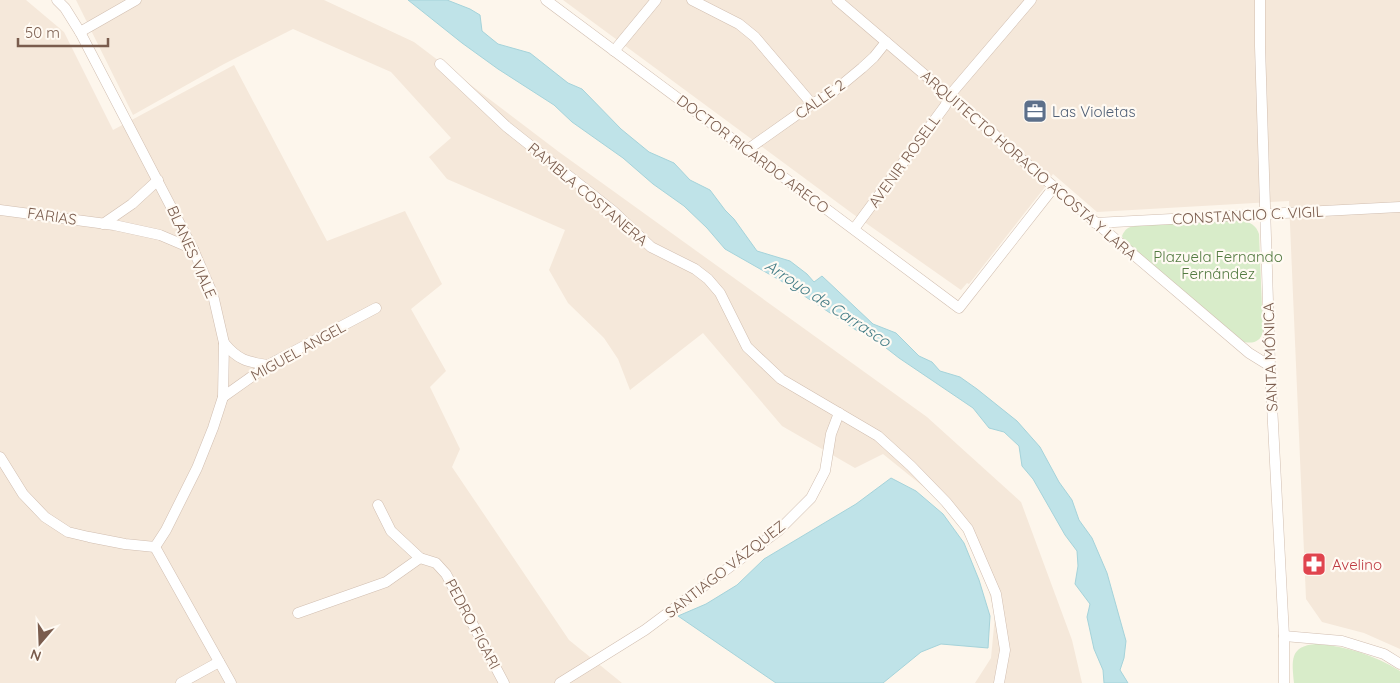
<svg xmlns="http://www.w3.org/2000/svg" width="1400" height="683" viewBox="0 0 1400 683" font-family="Quicksand,sans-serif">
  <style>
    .residential { fill: #f5e8da }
    .green { fill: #d8ecc9 }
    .water { fill: #bfe3e8; stroke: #a5d3da }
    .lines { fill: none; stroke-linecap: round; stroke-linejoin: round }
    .minor-casing { stroke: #d1beb0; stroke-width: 11 }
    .minor { stroke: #fff; stroke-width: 10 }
    .labels { text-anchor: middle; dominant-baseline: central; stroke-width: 4.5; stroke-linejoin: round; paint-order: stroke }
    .street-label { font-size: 15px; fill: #7a5c4d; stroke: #fffaf3 }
    .service-label { font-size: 15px; fill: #4e5e75; stroke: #fffaf3; text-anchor: start }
    .park-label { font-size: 15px; fill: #537a41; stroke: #fffaf3 }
    .health-label { font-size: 15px; fill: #be3a42; stroke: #fffaf3; text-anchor: start }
    .water-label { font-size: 16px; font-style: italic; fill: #437c86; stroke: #fffaf3 }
  </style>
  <rect width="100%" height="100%" fill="#fdf6ec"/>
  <g class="residential">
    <path d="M0 0H26L64 32 113 130 234 65 327 241 405 211 442 284 411 309 446 371 430 387 460 449 452 467 569 640 622 683H0Z"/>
    <path d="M76 0H324L414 42 559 152 927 417 1021 502 1072 640 1082 683H975L991 658 995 616 988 587 964 531 930 492 883 454 855 468 782 426 703 333 630 390 618 359 604 338 568 303 549 270 565 230 447 179 429 157 451 138 391 72 293 29 224 64 133 115Z"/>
    <path d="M563 0H1400V649L1364 633 1322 622 1306 599 1289 201 1097 212 1053 174 1044 186 1045 187 969 284 967 283 961 290 853 214Z"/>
  </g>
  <g class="green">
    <path d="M1241 220C1250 222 1256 225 1259 234L1263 331C1261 341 1254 344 1244 342L1124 241 1122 236C1125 229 1128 227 1135 226Z"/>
    <path d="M1316 644C1346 646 1374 655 1400 671V683H1294C1292 661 1289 646 1316 644Z"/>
  </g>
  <g class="water">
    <path d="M408 0H447L470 9 480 15 482 31 498 44 530 53 568 83 582 89 621 129 649 152 674 163 690 180 710 190 725 210 734 219 757 251 790 261 807 274 814 282 822 276 873 324 896 333 919 356 932 362 940 371 960 377 977 389 1017 421 1040 447 1059 482 1072 500 1079 520 1092 538 1107 573 1126 641 1124 658 1120 670 1128 683H1104L1103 670 1094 649 1087 617 1090 604 1075 584 1078 566 1077 551 1065 535 1033 479 1022 466 1019 446 1004 432 989 428 973 408 899 358 881 344 856 330 783 282 725 249 707 228 684 206 653 184 623 158 572 122 554 105 498 69 462 43Z"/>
    <path d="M891 478 916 491 943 514 964 543 979 580 990 616 988 648 941 644 921 652 883 683H776L678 616 706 604 737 585 764 559 856 504Z"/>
  </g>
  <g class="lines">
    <g class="minor-casing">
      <g id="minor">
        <path d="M57 0 65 8 80 32 193 249 213 295 224 343 223 397 213 428 197 468 166 530 155 547"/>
        <path d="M546 0 959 308 1054 187"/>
        <path d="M692 0 739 24 755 37 812 104"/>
        <path d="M837 0 994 134 1006 146 1249 353 1270 366"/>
        <path d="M1260 0V46L1270 366 1284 636V683"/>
        <path d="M80 32 136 0"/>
        <path d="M614 51 656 0"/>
        <path d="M440 64 507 127 613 211 651 247 695 269 708 279 720 293 747 347 781 379 878 436 911 466 946 502 968 529 996 594 1005 650 999 683"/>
        <path d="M747 150 812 104 833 92 862 68 874 57 886 42"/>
        <path d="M0 210 114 225 160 235 193 249"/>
        <path d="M1095 223 1400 207"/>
        <path d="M103 224 132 204 158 180"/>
        <path d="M854 229 945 106 950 95 1031 0"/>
        <path d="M224 343C238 360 247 362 268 365"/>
        <path d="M223 397 268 365 376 308"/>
        <path d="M0 457 23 494 45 517 68 532 89 537 125 544 155 547"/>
        <path d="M378 505 391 531 420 558 436 563 446 574 504 683"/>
        <path d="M155 547 231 683"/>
        <path d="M298 613 386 582 420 558"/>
        <path d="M1284 636 1342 641 1384 654 1400 664"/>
        <path d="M181 683 219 662"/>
        <path d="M560 683 645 630 778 531 811 498 825 471 831 434 839 413"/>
      </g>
    </g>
    <use href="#minor" class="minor"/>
  </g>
  <defs>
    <g id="office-square" transform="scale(1.25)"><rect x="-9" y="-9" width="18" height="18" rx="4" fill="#5c6f8a" stroke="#fffaf3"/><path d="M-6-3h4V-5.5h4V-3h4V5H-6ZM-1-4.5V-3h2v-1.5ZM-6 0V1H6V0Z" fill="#fff"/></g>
    <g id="pharmacy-square" transform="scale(1.25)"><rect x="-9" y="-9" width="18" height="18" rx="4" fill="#e0444e" stroke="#fffaf3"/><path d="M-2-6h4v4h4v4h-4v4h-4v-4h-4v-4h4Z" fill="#fff"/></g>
  </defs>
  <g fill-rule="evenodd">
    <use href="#office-square" x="1035" y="111"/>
    <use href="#pharmacy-square" x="1314" y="564"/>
  </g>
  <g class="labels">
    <g class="street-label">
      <text transform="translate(820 99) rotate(-35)">CALLE 2</text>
      <text transform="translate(753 154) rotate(37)">DOCTOR RICARDO ARECO</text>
      <text transform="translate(904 161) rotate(-54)">AVENIR ROSELL</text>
      <text transform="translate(1029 165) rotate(41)">ARQUITECTO HORACIO ACOSTA Y LARA</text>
      <text transform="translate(588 194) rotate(40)">RAMBLA COSTANERA</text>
      <text transform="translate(1248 215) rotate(-3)">CONSTANCIO C. VIGIL</text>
      <text transform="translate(52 216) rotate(8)">FARIAS</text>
      <text transform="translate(192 252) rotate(66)">BLANES VIALE</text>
      <text transform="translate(298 351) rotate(-29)">MIGUEL ANGEL</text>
      <text transform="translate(1270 357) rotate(-92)">SANTA MÓNICA</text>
      <text transform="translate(725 569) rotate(-38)">SANTIAGO VÁZQUEZ</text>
      <text transform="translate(473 624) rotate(62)">PEDRO FIGARI</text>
    </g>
    <g class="service-label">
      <text x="1052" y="111">Las Violetas</text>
    </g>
    <g class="park-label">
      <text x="1218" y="256">Plazuela Fernando<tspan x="1218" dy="17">Fernández</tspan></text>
    </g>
    <g class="health-label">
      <text x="1332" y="564">Avelino</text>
    </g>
    <g class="water-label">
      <text transform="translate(828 303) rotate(33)">Arroyo de Carrasco</text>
    </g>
  </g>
  <g transform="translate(40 643) rotate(199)" stroke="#fffaf3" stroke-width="4" paint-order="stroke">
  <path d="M0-4L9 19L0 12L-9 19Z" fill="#7a5c4d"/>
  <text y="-8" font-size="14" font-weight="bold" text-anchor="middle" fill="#7a5c4d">N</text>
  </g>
  <path d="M18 38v8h90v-8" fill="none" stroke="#7a5c4d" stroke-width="2.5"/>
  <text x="25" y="38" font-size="15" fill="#7a5c4d" stroke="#fffaf3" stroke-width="4" paint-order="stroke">50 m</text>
</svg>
